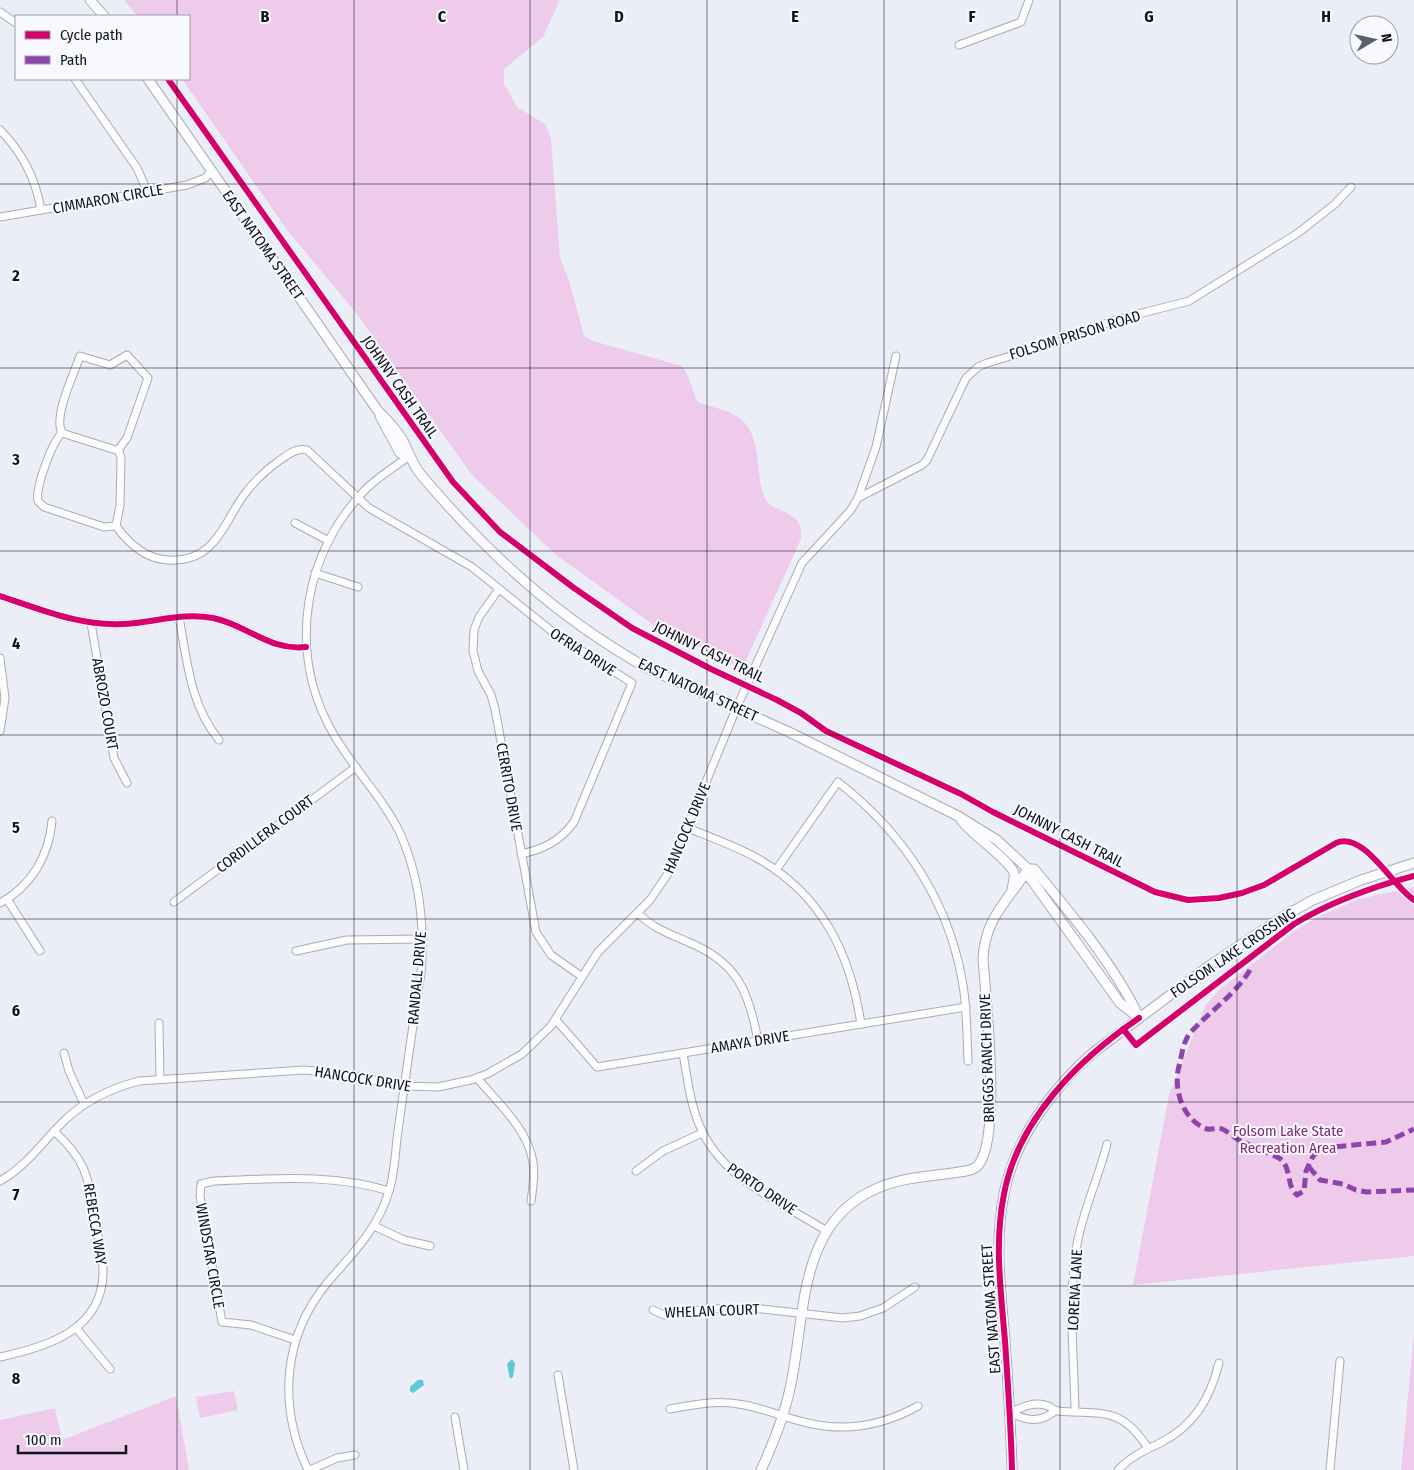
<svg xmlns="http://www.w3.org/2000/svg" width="1414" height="1470" viewBox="0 0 1414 1470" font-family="'Fira Sans Condensed',sans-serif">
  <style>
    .green { fill: #efcbeb }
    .water { fill: #5dcad6 }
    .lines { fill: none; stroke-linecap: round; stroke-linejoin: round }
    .minor-casing { stroke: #a9acb4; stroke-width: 9 }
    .tertiary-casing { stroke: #a9acb4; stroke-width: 11 }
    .secondary-casing { stroke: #a9acb4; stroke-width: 11 }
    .minor { stroke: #fcfcfe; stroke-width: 7 }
    .tertiary { stroke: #fcfcfe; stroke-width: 9 }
    .secondary { stroke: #fcfcfe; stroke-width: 9 }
    .quiet { stroke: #8e44ad; stroke-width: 5; stroke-dasharray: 10 5; stroke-linecap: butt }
    .cycleway-casing { stroke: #f7f9ff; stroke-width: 9 }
    .cycleway { stroke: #d6006c; stroke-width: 6 }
    .grid { fill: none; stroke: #10131d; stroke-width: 1; stroke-opacity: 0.55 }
    .labels { text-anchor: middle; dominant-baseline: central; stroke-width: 4; stroke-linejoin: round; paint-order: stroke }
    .street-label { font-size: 15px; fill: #10131d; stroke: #f7f9ff }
    .park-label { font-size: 15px; fill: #842c75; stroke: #f7f9ff }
    .grid-label { font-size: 16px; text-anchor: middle; font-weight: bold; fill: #10131d; stroke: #f7f9ff; stroke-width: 4; stroke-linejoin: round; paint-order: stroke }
  </style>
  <rect width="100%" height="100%" fill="#ebeef7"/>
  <g class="green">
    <path d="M124 0H560L543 37 504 69V84L517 107 545 124 551 138 560 258 569 280 584 336 593 341 682 366C690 376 692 390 698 402 712 408 733 410 744 422 762 441 755 473 764 496 771 516 804 506 801 539L742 669 652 624 556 555 472 475 357 314 287 230 182 79H189V16H137Z"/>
    <path d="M1414 887V1256L1133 1285 1169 1095 1205 1006 1220 989 1297 929 1324 914 1359 899Z"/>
    <path d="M1414 1333V1470H1401Z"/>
    <path d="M234 1391 238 1410 200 1418 196 1397Z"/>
    <path d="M176 1396 189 1470H0V1420L55 1408 62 1440Z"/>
  </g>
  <g class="water">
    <path d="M512 1359 515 1364 513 1377 510 1379 507 1364Z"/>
    <path d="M418 1380H423L424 1385 413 1393 410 1391V1387Z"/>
  </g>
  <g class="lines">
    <g class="minor-casing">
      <g id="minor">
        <path d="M0 12 16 23"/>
        <path d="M959 45 1021 22 1029 0"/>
        <path d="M75 79 137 168 148 193"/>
        <path d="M0 130C22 152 36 180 41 210"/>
        <path d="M0 217 187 185 205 178 212 171"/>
        <path d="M62 433C52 442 35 488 38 501L44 507 104 527 116 526"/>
        <path d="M118 450 127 438 148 378 127 355 110 365 80 356C74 374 53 416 62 433L119 451 121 458 120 505 116 526C129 544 145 559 168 560 215 563 222 525 244 495 254 481 266 470 280 460 289 454 296 448 307 450L369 508 472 567 554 633 632 683 574 822C560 841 544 849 521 854"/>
        <path d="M858 498 876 447 896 356"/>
        <path d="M295 523 329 541"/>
        <path d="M315 573 358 587"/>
        <path d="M499 589 479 617 474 630 473 651 478 671 491 695 495 709 536 932 551 955 581 976"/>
        <path d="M0 596C40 609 79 626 122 624 152 623 182 612 213 618 248 625 268 651 306 647"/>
        <path d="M179 617C187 660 190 705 219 740"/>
        <path d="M91 623 114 758 127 783"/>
        <path d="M0 658 5 698 0 731"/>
        <path d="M688 828C710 837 733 845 755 857 821 893 850 952 861 1024"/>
        <path d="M776 870 838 782C906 835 952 906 964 992 967 1015 967 1038 968 1061"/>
        <path d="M7 899 40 951"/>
        <path d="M174 902 356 767"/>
        <path d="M0 903C32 886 49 855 52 821"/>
        <path d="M638 913C652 928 670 934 688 942 737 962 749 991 758 1041"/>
        <path d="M296 951 347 940 423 939"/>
        <path d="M556 1020 597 1067 966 1007"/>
        <path d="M159 1023 160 1079"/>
        <path d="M64 1053 69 1071 84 1104"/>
        <path d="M683 1053C687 1077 690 1102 699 1124 720 1178 779 1201 825 1230"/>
        <path d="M477 1078C497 1102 528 1129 533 1162 535 1175 533 1188 531 1201"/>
        <path d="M636 1171 663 1151 702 1133"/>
        <path d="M0 1181C27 1166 43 1141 65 1120 86 1100 112 1088 139 1081L304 1070 338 1073 404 1086 438 1087 471 1080 487 1074 522 1054 551 1026 598 952 650 900 669 872 736 709 802 563 850 511 858 498 922 465 927 460 966 378 978 367 987 363 1061 341 1115 320 1189 301 1298 233 1335 204 1351 187"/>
        <path d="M374 1226 404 1240 430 1246"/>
        <path d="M653 1310 664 1315 707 1309 753 1308 843 1318 860 1316 883 1308 915 1287"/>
        <path d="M76 1328 110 1369"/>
        <path d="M295 1340 251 1325 222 1322 200 1196 201 1184 214 1181C273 1179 332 1173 389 1191"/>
        <path d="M0 1357C47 1347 104 1330 103 1270 103 1254 98 1237 95 1221 88 1178 88 1162 54 1131"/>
        <path d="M558 1375 574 1470"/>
        <path d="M670 1409C692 1405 715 1400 738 1404 762 1407 784 1418 808 1423 846 1432 884 1425 918 1406"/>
        <path d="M1075 1411C1074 1354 1067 1294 1078 1239 1085 1206 1099 1176 1107 1144"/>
        <path d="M1011 1413C1021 1407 1036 1401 1048 1406 1051 1407 1053 1410 1058 1411 1101 1415 1120 1405 1148 1448"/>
        <path d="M1011 1413C1028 1421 1040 1423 1055 1411"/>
        <path d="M455 1417 464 1470"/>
        <path d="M308 1470C278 1407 282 1337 328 1282 353 1253 378 1229 389 1191 396 1170 395 1146 399 1124 406 1074 413 1023 421 973 425 925 420 878 400 833 381 794 349 765 329 726 288 648 304 552 366 489 378 477 394 467 408 457"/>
        <path d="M310 1470 337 1458 355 1455"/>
        <path d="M1118 1470C1130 1457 1145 1450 1160 1443 1194 1426 1210 1399 1219 1363"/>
        <path d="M1330 1470 1340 1361"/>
      </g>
    </g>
    <g class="tertiary-casing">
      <path id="tertiary" d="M761 1470C774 1442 785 1414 791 1384 806 1311 798 1220 880 1187 907 1176 938 1176 966 1171 971 1170 976 1169 979 1164 1001 1135 986 1000 983 959 985 917 1008 901 1028 869"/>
    </g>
    <g class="secondary-casing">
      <g id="secondary">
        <path d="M90 0 104 16"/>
        <path d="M148 79 378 411C388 421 400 433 406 447 411 458 414 467 422 476 489 555 557 617 647 668L789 732 958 816 997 840 1028 869V875L1120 1003 1139 1018"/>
        <path d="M380 416 400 453 408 457"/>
        <path d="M961 820C973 836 1009 859 1014 873 1015 878 1013 884 1012 889"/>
        <path d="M1028 869H1034C1069 911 1115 966 1138 1015"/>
        <path d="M1012 1470C1011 1427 1008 1384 1005 1341 1001 1292 994 1243 1004 1194 1014 1140 1053 1087 1094 1052L1209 966 1284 916 1313 900 1361 880 1414 863"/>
      </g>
    </g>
    <use href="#minor" class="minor"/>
    <use href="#tertiary" class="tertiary"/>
    <use href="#secondary" class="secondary"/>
    <g class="quiet">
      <path d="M1250 970C1235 995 1209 1012 1190 1033 1183 1042 1182 1055 1179 1066 1173 1088 1182 1120 1207 1129 1212 1130 1217 1127 1222 1129 1228 1131 1234 1138 1241 1141 1253 1147 1267 1152 1279 1158 1292 1166 1286 1187 1297 1195L1304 1191 1306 1171 1313 1156 1322 1148 1386 1142 1414 1129"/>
      <path d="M1309 1167 1320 1180 1343 1184 1356 1190 1367 1192 1414 1190"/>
    </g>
    <g class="cycleway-casing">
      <g id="cycleway">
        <path d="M168 79 453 482 500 532 574 588 632 628 711 669 777 700 801 713 826 731 961 794 993 812 1155 892 1188 900 1219 898 1242 893 1264 885 1336 843C1364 831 1392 886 1414 900"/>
        <path d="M0 596C40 609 79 626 122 624 152 623 182 612 213 618 248 625 268 651 306 647"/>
        <path d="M1123 1029 1136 1045 1294 924C1331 902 1372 887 1414 876"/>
        <path d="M1012 1470C1011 1427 1008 1384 1005 1341 1001 1292 994 1243 1004 1194 1018 1119 1079 1059 1139 1018"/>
      </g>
    </g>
    <use href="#cycleway" class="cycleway"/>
  </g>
  <path class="grid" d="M177 0V16M354 0V1470M530 0V1470M707 0V1470M884 0V1470M1060 0V1470M1237 0V1470M177 79V1470M0 184H1414M0 368H1414M0 551H1414M0 735H1414M0 919H1414M0 1102H1414M0 1286H1414"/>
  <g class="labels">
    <g class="street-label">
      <text transform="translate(108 199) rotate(-10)">CIMMARON CIRCLE</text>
      <text transform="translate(263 245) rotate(55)">EAST NATOMA STREET</text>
      <text transform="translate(1075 335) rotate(-17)">FOLSOM PRISON ROAD</text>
      <text transform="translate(400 387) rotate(55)">JOHNNY CASH TRAIL</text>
      <text transform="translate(583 652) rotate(33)">OFRIA DRIVE</text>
      <text transform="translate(709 652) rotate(26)">JOHNNY CASH TRAIL</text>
      <text transform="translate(698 690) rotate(25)">EAST NATOMA STREET</text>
      <text transform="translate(105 704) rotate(80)">ABROZO COURT</text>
      <text transform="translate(509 787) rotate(80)">CERRITO DRIVE</text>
      <text transform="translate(687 828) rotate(-67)">HANCOCK DRIVE</text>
      <text transform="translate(265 834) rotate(-37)">CORDILLERA COURT</text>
      <text transform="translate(1069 836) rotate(27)">JOHNNY CASH TRAIL</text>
      <text transform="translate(1233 953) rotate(-34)">FOLSOM LAKE CROSSING</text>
      <text transform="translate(417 978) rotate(-85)">RANDALL DRIVE</text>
      <text transform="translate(750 1042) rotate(-9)">AMAYA DRIVE</text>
      <text transform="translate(987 1058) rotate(-92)">BRIGGS RANCH DRIVE</text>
      <text transform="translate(363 1079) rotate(9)">HANCOCK DRIVE</text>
      <text transform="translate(762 1189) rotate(34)">PORTO DRIVE</text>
      <text transform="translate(95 1224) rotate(81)">REBECCA WAY</text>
      <text transform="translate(210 1256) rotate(80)">WINDSTAR CIRCLE</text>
      <text transform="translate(1075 1290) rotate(-87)">LORENA LANE</text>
      <text transform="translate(991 1309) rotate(-94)">EAST NATOMA STREET</text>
      <text transform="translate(712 1311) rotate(-2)">WHELAN COURT</text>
    </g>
    <g class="park-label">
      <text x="1288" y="1131">Folsom Lake State<tspan x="1288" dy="17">Recreation Area</tspan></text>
    </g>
  </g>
  <g class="grid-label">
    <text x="265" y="22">B</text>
    <text x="442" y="22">C</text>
    <text x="619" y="22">D</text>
    <text x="795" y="22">E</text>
    <text x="972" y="22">F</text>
    <text x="1149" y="22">G</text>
    <text x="1326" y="22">H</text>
    <text x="16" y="281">2</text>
    <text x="16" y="465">3</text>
    <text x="16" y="649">4</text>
    <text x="16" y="833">5</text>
    <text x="16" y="1016">6</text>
    <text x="16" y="1200">7</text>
    <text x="16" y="1384">8</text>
  </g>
  <rect x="15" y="15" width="175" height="65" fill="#f7f9ff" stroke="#9b9da5"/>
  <rect x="25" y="31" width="25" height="8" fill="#d6006c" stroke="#9b9da5"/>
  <text x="60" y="40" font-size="15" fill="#10131d">Cycle path</text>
  <rect x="25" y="56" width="25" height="8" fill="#8e44ad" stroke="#9b9da5"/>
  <text x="60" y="65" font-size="15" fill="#10131d">Path</text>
  <g transform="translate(1374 40) rotate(81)"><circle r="24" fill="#f7f9ff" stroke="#9b9da5"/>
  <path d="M0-4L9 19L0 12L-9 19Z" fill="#5d6069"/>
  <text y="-8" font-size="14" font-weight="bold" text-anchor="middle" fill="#10131d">N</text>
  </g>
  <path d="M18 1445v8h108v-8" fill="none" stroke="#10131d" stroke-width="2.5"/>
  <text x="25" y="1445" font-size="15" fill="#10131d" stroke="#f7f9ff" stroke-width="4" paint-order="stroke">100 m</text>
</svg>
